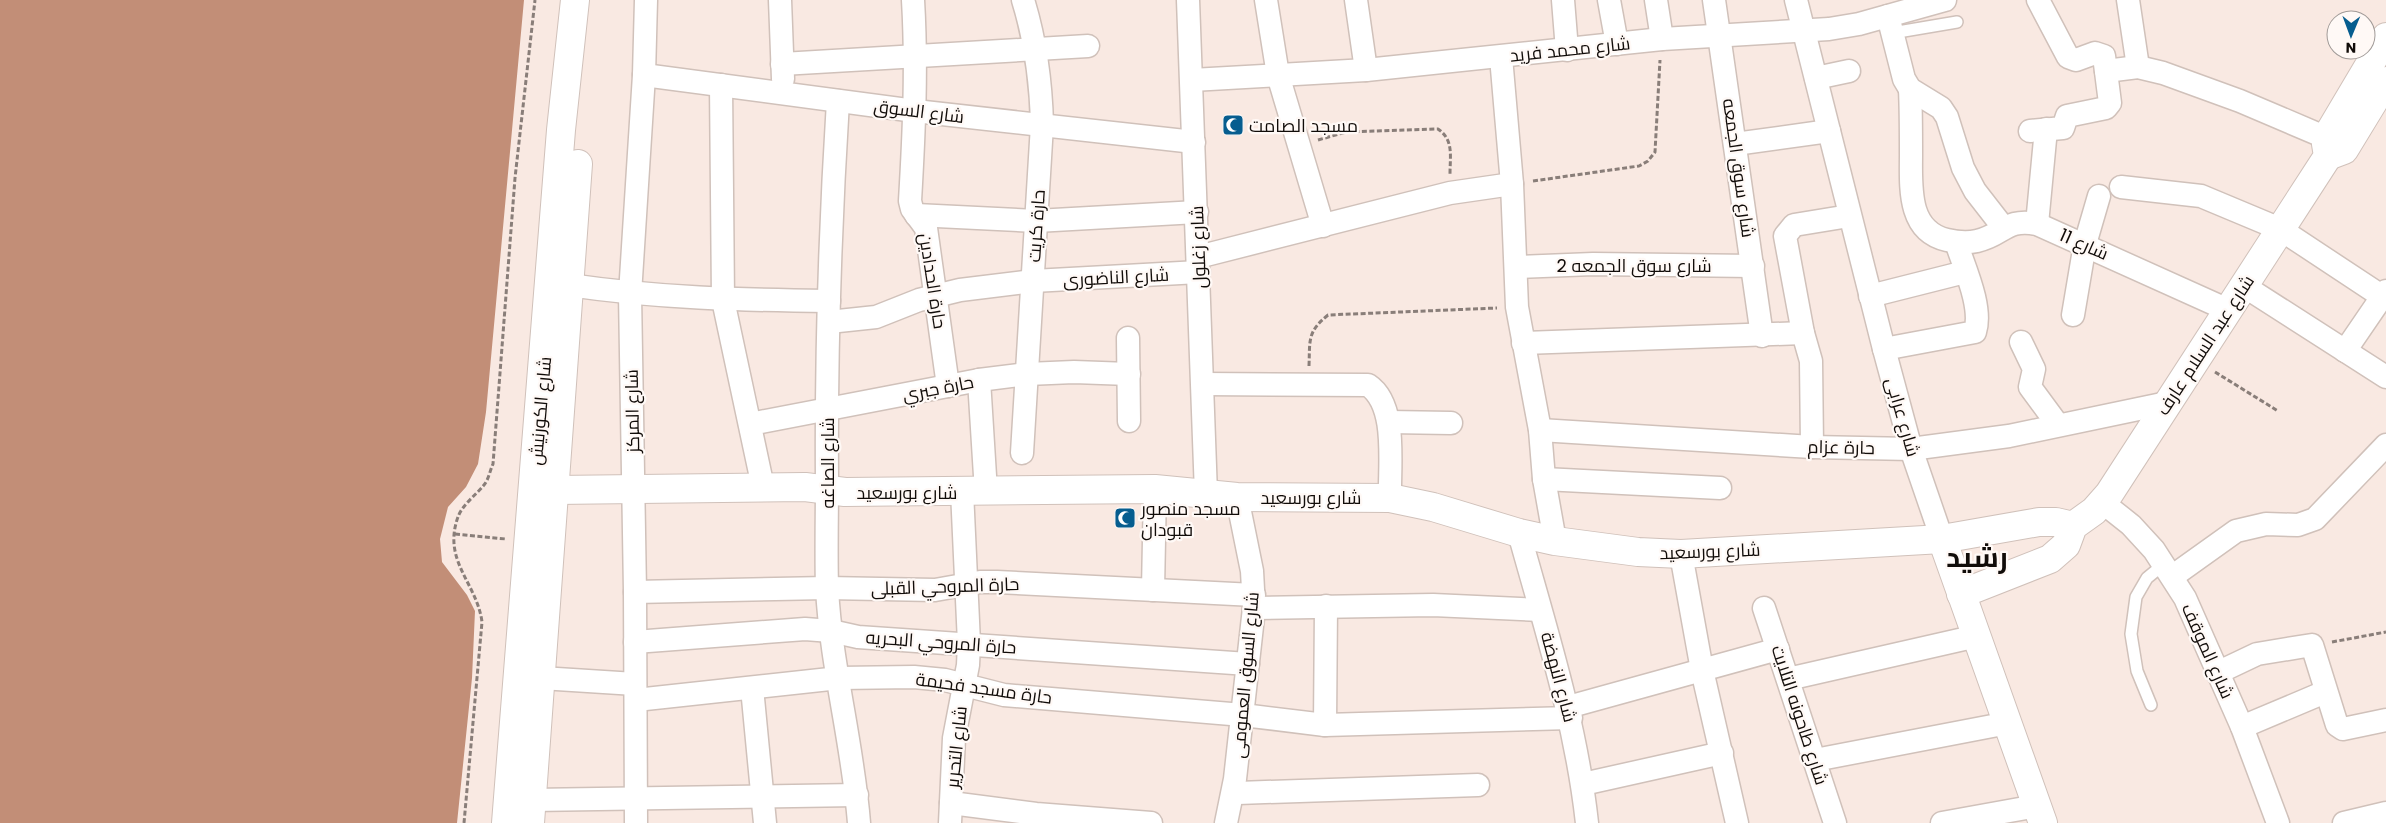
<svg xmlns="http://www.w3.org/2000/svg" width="2386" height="823" viewBox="0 0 2386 823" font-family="Poppins,Cairo,sans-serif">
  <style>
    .water { fill: #c28e77 }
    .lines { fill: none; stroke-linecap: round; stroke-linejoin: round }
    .lane-casing { stroke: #d0c1ba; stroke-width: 14 }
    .street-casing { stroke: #d0c1ba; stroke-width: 25 }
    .secondary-casing { stroke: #d0c1ba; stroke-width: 30 }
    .path { stroke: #897e79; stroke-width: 3; stroke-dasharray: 5 2.5; stroke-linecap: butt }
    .lane { stroke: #fff; stroke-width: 11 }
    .street { stroke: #fff; stroke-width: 22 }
    .secondary { stroke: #fff; stroke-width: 28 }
    .labels { text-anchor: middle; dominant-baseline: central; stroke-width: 4.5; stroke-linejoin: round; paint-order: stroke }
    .street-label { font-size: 18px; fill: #110c09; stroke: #fff9f6 }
    .poi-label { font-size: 18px; fill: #110c09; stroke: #fff9f6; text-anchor: start }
    .town-label { font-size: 28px; font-weight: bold; fill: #110c09; stroke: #fff9f6 }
  </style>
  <rect width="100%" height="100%" fill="#f9e9e2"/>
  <path class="water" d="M0 0H524L486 412 478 464 466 487 448 507 440 539 442 562 467 595 475 611 472 678 457 823H0Z"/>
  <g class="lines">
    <g class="lane-casing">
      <g id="lane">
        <path d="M1892 33 1957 22"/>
        <path d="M2151 705 2137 671 2131 634 2136 597 2147 578 2164 564"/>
      </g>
    </g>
    <g class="street-casing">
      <g id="street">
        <path d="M780 0 783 79"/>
        <path d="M913 0C917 67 914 133 910 201L912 209 926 228 948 386"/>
        <path d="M1188 0 1206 494"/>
        <path d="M1266 0 1278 75 1323 226"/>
        <path d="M1356 0 1366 70"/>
        <path d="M1563 0 1567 50"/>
        <path d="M1609 0 1617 44"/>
        <path d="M1656 0 1662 39"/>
        <path d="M1714 0 1762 336"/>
        <path d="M1796 0 1884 349 1911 449 1942 539"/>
        <path d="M2128 0 2138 67"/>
        <path d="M1888 16 1904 79 1910 89 1941 108 1947 117 1963 168 1975 191 2003 227"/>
        <path d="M1501 57 1512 184 1517 307 1540 430 1544 479 1555 541"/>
        <path d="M782 64 1088 46"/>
        <path d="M2106 71 2138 67 2163 73 2240 101 2327 138"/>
        <path d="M644 75 915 111 1194 142"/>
        <path d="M1816 78 1849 71"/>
        <path d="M1192 80 1366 70 1662 39 1829 29 1859 24 1945 0"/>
        <path d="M721 85 723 300 763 487"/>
        <path d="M1910 89C1911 110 1911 132 1911 154 1911 186 1907 231 1947 240 1956 242 1968 243 1977 241 2004 235 2005 218 2037 224L2228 310"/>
        <path d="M838 101C830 228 826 355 827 482 827 517 826 553 827 588 831 667 853 744 859 823"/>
        <path d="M2030 131 2063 128 2067 116 2106 108 2110 103 2104 56 2095 53 2076 60 2068 57 2038 0"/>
        <path d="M1735 144 1829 131"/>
        <path d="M2121 187 2201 196 2280 229 2386 299"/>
        <path d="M916 215 1036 221 1197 212"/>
        <path d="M2037 224 2046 129"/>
        <path d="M1198 257 1450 193 1512 184"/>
        <path d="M1516 267 1593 264 1753 266"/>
        <path d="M569 285C658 298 740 300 829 301"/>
        <path d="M2244 286 2386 377"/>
        <path d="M1870 296 1965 272"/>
        <path d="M2073 315 2085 244 2099 196"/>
        <path d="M829 322 876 317 919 300 960 290 1033 281 1199 272"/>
        <path d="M1128 338 1129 421"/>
        <path d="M2021 342 2034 369 2030 387 2058 425"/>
        <path d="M1523 343 1803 333"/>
        <path d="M1884 349 1975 332C1983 307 1964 267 1956 242"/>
        <path d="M2345 351 2386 291"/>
        <path d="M979 380 986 492"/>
        <path d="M1203 384 1368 385C1398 405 1389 465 1390 498"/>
        <path d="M1389 422 1451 423"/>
        <path d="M750 424 979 380 1027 374 1074 372 1129 374"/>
        <path d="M1540 430 1812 447 1911 449 2009 436 2167 403"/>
        <path d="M1812 447 1811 361 1803 333 1785 236 1794 225 1849 216"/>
        <path d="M1022 453 1042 125C1041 82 1036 42 1023 0"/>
        <path d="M1544 479 1720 488"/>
        <path d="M2102 502 2131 525 2154 550 2185 598 2242 727 2278 823"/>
        <path d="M1519 533C1546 630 1576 723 1587 823"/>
        <path d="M1681 554 1702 670 1737 823"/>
        <path d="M2173 576 2236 531 2266 524 2298 525 2315 519 2386 445"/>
        <path d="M1153 590 1155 489"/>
        <path d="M635 592 827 588 935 590 980 582H997L1254 595"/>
        <path d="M1254 608 1433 605 1540 610"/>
        <path d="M1764 608 1835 823"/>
        <path d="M635 642 805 629 831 631 858 637 1248 664"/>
        <path d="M2217 673 2257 654 2312 645 2337 725 2343 729 2386 720"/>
        <path d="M541 678 635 684"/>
        <path d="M1788 679 1977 636"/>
        <path d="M752 688 765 823"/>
        <path d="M636 700 839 678 914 677 945 680 1004 695 1243 715 1325 725 1571 718"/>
        <path d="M1568 707 1778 649"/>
        <path d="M1325 725 1326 606"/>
        <path d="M2242 727 2325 692"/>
        <path d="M1815 760 2008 723"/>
        <path d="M1583 784 1722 753"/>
        <path d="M1238 793 1478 785"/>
        <path d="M532 800 857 795"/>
        <path d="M951 803 1036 814 1151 823"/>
        <path d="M636 823 635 592 630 294 644 75 646 0"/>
        <path d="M950 823 954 738 968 665 969 643 962 491"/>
        <path d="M1226 823 1235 779 1254 608 1252 571 1237 497"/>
        <path d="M1942 823 2037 806"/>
        <path d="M2344 823 2386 813"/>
      </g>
    </g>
    <g class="secondary-casing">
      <g id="secondary">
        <path d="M2328 156 2344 150 2386 81"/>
        <path d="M555 490 805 487 845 492 1155 489 1237 497 1390 498 1433 507 1519 533 1555 541 1638 552 1681 554 1942 539 2039 522H2056L2073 526"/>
        <path d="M1942 539 2043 823"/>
        <path d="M1961 594 2050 559 2066 545 2073 526 2094 511 2109 494 2328 156 2326 144 2329 133 2386 37"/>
        <path d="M506 823 561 130 575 0"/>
        <path d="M530 823 578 164"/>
      </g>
    </g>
    <g class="path">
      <path d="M1318 140 1346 132 1438 129C1454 140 1450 156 1450 174"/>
      <path d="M1533 181 1639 166 1648 161 1655 152 1660 60"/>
      <path d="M1309 366C1310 340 1307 332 1328 315L1497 308"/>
      <path d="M2215 372 2278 411"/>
      <path d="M455 534 506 539"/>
      <path d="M2332 642 2386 632"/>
      <path d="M464 823 482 622C477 583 442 561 458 517 462 505 476 495 484 485 489 479 490 470 493 464L515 178 535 0"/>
    </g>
    <use href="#lane" class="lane"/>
    <use href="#street" class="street"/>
    <use href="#secondary" class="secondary"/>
  </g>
  <defs>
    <g id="mosque-square" transform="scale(1.125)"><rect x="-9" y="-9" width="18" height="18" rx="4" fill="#065d8f" stroke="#fff9f6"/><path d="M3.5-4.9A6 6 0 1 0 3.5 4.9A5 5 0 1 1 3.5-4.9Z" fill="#fff"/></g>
  </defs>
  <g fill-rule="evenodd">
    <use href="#mosque-square" x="1233" y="125"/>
    <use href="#mosque-square" x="1125" y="518"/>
  </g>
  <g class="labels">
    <g class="street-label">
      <text transform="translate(1570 49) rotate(-6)">شارع محمد فريد</text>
      <text transform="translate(919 111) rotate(7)">شارع السوق</text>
      <text transform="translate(1739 168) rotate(82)">شارع سوق الجمعه</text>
      <text transform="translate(1036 226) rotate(-86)">حارة كريت</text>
      <text transform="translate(2084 244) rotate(24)">شارع 11</text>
      <text transform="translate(1198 247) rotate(-92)">شارع زغلول</text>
      <text x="1634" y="265">شارع سوق الجمعه 2</text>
      <text transform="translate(1116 277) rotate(-3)">شارع الناضورى</text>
      <text transform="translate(933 281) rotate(81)">حارة الحدادين</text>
      <text transform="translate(2205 345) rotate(-57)">شارع عبد السلام عارف</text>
      <text transform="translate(938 388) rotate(-11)">حارة جبري</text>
      <text transform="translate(540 411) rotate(-85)">شارع الكورنيش</text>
      <text transform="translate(632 411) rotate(-91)">شارع المركز</text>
      <text transform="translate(1903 417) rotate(74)">شارع عرابى</text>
      <text transform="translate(1841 447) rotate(1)">حارة عزام</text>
      <text transform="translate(827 463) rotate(-90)">شارع الصاغه</text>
      <text x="907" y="492">شارع بورسعيد</text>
      <text x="1311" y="497">شارع بورسعيد</text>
      <text transform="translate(1710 551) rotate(-2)">شارع بورسعيد</text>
      <text transform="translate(945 586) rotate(-2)">حارة المروحي القبلى</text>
      <text transform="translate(941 642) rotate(4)">حارة المروحي البحريه</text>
      <text transform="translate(2208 651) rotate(66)">شارع الموقف</text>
      <text transform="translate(1245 675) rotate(-85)">شارع السوق العمومى</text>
      <text transform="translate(1559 677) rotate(75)">شارع النهضة</text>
      <text transform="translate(984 688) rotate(8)">حارة مسجد فحيمة</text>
      <text transform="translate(1800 715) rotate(72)">شارع طاحونه التلايت</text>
      <text transform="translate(956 747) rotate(-84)">شارع التحرير</text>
    </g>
    <g class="poi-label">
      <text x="1249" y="125">مسجد الصامت</text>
      <text x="1141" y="508">مسجد منصور<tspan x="1141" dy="21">قبودان</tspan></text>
    </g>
    <g class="town-label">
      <text x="1977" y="557">رشيد</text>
    </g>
  </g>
  <g transform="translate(2351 35) rotate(181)"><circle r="24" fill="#fff9f6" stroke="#a09a97"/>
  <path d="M0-4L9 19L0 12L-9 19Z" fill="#065d8f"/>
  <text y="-8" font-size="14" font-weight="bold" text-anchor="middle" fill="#110c09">N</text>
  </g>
</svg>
